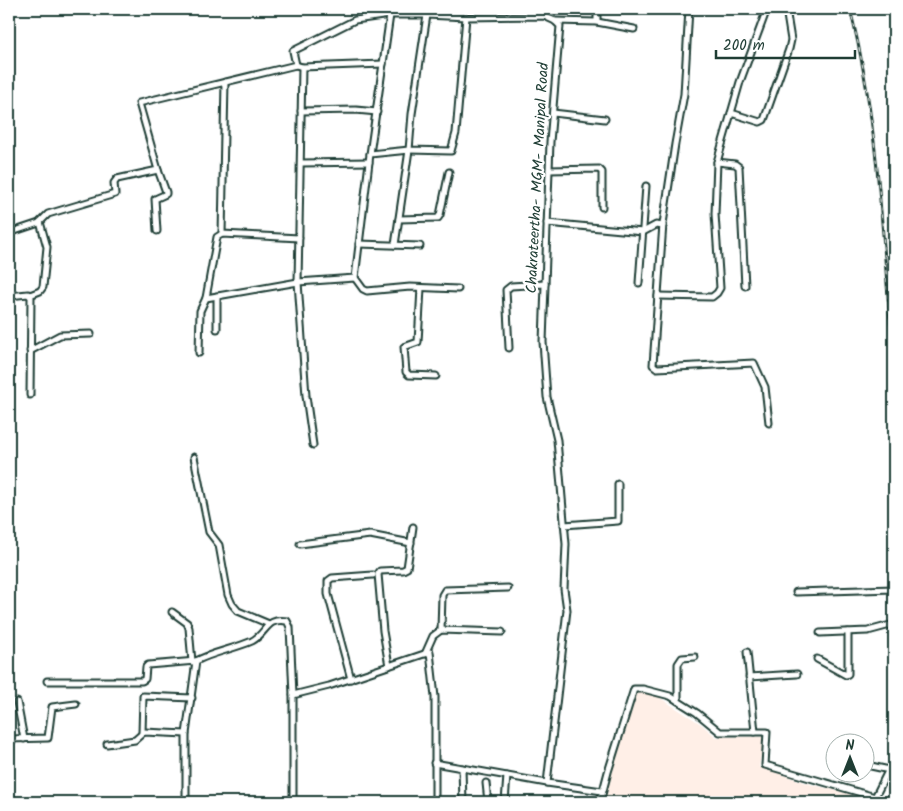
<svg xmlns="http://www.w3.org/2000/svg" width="903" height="811" viewBox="0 0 903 811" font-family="Kalam,sans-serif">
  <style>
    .built { fill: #ffefe7 }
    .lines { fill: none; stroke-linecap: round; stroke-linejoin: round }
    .minor-casing { stroke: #1f3d34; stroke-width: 9 }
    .minor { stroke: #fff; stroke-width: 5 }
    .rail-casing { stroke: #1f3d34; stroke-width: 3 }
    .rail { stroke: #fff; stroke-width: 1; stroke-dasharray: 4; stroke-linecap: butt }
    .labels { text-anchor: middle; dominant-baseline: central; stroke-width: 4.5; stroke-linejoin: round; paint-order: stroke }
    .street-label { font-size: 15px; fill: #1f3d34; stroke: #fff }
  </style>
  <rect width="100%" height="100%" fill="#fff"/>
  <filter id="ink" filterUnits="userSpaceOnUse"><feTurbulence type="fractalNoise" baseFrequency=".02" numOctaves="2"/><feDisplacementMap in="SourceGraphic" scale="10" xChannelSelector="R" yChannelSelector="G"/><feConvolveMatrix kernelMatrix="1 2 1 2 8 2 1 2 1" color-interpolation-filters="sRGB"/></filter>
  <g filter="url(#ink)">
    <path class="built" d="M637 691 657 696 701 724 716 737H764L759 767 813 785 862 797 864 802H604L606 788Z"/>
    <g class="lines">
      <g class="minor-casing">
        <g id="minor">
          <path d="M388 9 390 15H427L412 114 409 150 451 151 456 133 466 17 544 16 555 21 560 26 550 142 543 342 547 397 557 440 566 544 564 589 567 610 547 783"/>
          <path d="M597 9V22"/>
          <path d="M689 9 684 94 675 144 663 224 653 365 657 368 754 363 765 387 769 423"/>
          <path d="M427 15 466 17"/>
          <path d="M555 21 597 22 634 29"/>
          <path d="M296 65 302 67 298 282 306 396 313 445"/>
          <path d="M302 67 383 64"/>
          <path d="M301 111 356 110 377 112"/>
          <path d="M553 113 605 119"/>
          <path d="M731 113 760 122 764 120 789 49 791 40 786 9"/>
          <path d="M717 162 735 164 739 167 745 286"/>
          <path d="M301 163 369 162"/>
          <path d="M549 170 599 169 602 172V207"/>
          <path d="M399 219 438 218 440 215 449 172"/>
          <path d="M547 223 643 232 656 225 663 226"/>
          <path d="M157 231 155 199 166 194V192L158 170"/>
          <path d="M9 233 39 223 48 214 115 194 114 183 117 179 158 170 139 103 296 65 293 51 355 20 390 15 370 154 409 150 395 245"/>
          <path d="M222 234 225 82"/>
          <path d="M359 244 420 246"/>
          <path d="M355 278 363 289 367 291 410 287 458 289"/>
          <path d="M639 283 646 186"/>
          <path d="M421 288 418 342 404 347 406 372 409 375 436 376"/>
          <path d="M30 295 40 291 43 287 47 247 40 222"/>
          <path d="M9 296 28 294 31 297 30 395"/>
          <path d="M217 296V329"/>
          <path d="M658 296 712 297 717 293 720 288 715 214 717 162 740 82 767 9"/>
          <path d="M206 298 298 282 355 278 370 154"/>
          <path d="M509 348 506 290 511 286 545 284"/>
          <path d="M30 351 60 335 91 334"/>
          <path d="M199 353 200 311 206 298 217 237 222 234 299 238"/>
          <path d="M194 457 209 532 219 545 228 595 232 604 238 611 269 624"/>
          <path d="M564 525 618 521V484"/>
          <path d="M300 544 370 535 411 543"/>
          <path d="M796 592 894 589"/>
          <path d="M172 612 187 623 189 628 192 662"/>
          <path d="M441 630 442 595 445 590 508 588"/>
          <path d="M820 633 868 631 894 624"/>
          <path d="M747 652 755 732"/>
          <path d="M425 654 433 636 441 630 502 632"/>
          <path d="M817 659 846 675 848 674V632"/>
          <path d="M389 666 383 631 378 574 380 571 403 570 407 568 413 527"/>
          <path d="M749 677 797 674"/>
          <path d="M351 679 328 594V581L332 578 373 575"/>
          <path d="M47 681H142L145 679 146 667 148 665 196 661"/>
          <path d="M678 701V664L682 658 695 657"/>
          <path d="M17 702 24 739"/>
          <path d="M142 733 143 696 192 698"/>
          <path d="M107 744 135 740 144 732 186 734"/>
          <path d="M434 763 547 783 602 791"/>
          <path d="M871 766 894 771"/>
          <path d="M462 768 463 802"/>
          <path d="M9 770V739L48 738 52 707 76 704"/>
          <path d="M486 783 488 802"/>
          <path d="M875 797 889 769"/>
          <path d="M186 802V734L196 661C213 652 234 649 252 641 267 633 266 617 287 621L290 627 293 695"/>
          <path d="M293 802V695L329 686 430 652 435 697V802"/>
          <path d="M505 802 507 776"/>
          <path d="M600 802 608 772 634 689H643L670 696 697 713 720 732H767L765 765 875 797 876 802"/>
        </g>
      </g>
      <use href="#minor" class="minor"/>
      <g class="rail-casing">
        <path id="rail" d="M850 9C880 126 882 245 894 365"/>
      </g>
      <use href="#rail" class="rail"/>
    </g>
  </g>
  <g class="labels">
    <g class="street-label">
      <text transform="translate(538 178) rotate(-87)">Chakrateertha- MGM- Manipal Road</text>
    </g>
  </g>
  <rect width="903" height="811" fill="none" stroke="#fff" stroke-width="30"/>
  <rect x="15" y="15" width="873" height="781" fill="none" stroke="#1f3d34" stroke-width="2" filter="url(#ink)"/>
  <g transform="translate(850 758)"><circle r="24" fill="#ffffff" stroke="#a5b1ae"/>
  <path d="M0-4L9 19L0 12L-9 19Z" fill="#1f3d34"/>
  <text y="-8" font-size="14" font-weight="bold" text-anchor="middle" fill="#1f3d34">N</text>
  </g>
  <path d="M716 50v8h139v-8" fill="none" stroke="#1f3d34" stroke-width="2.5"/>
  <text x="723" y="50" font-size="15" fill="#1f3d34" stroke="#ffffff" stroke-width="4" paint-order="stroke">200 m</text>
</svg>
